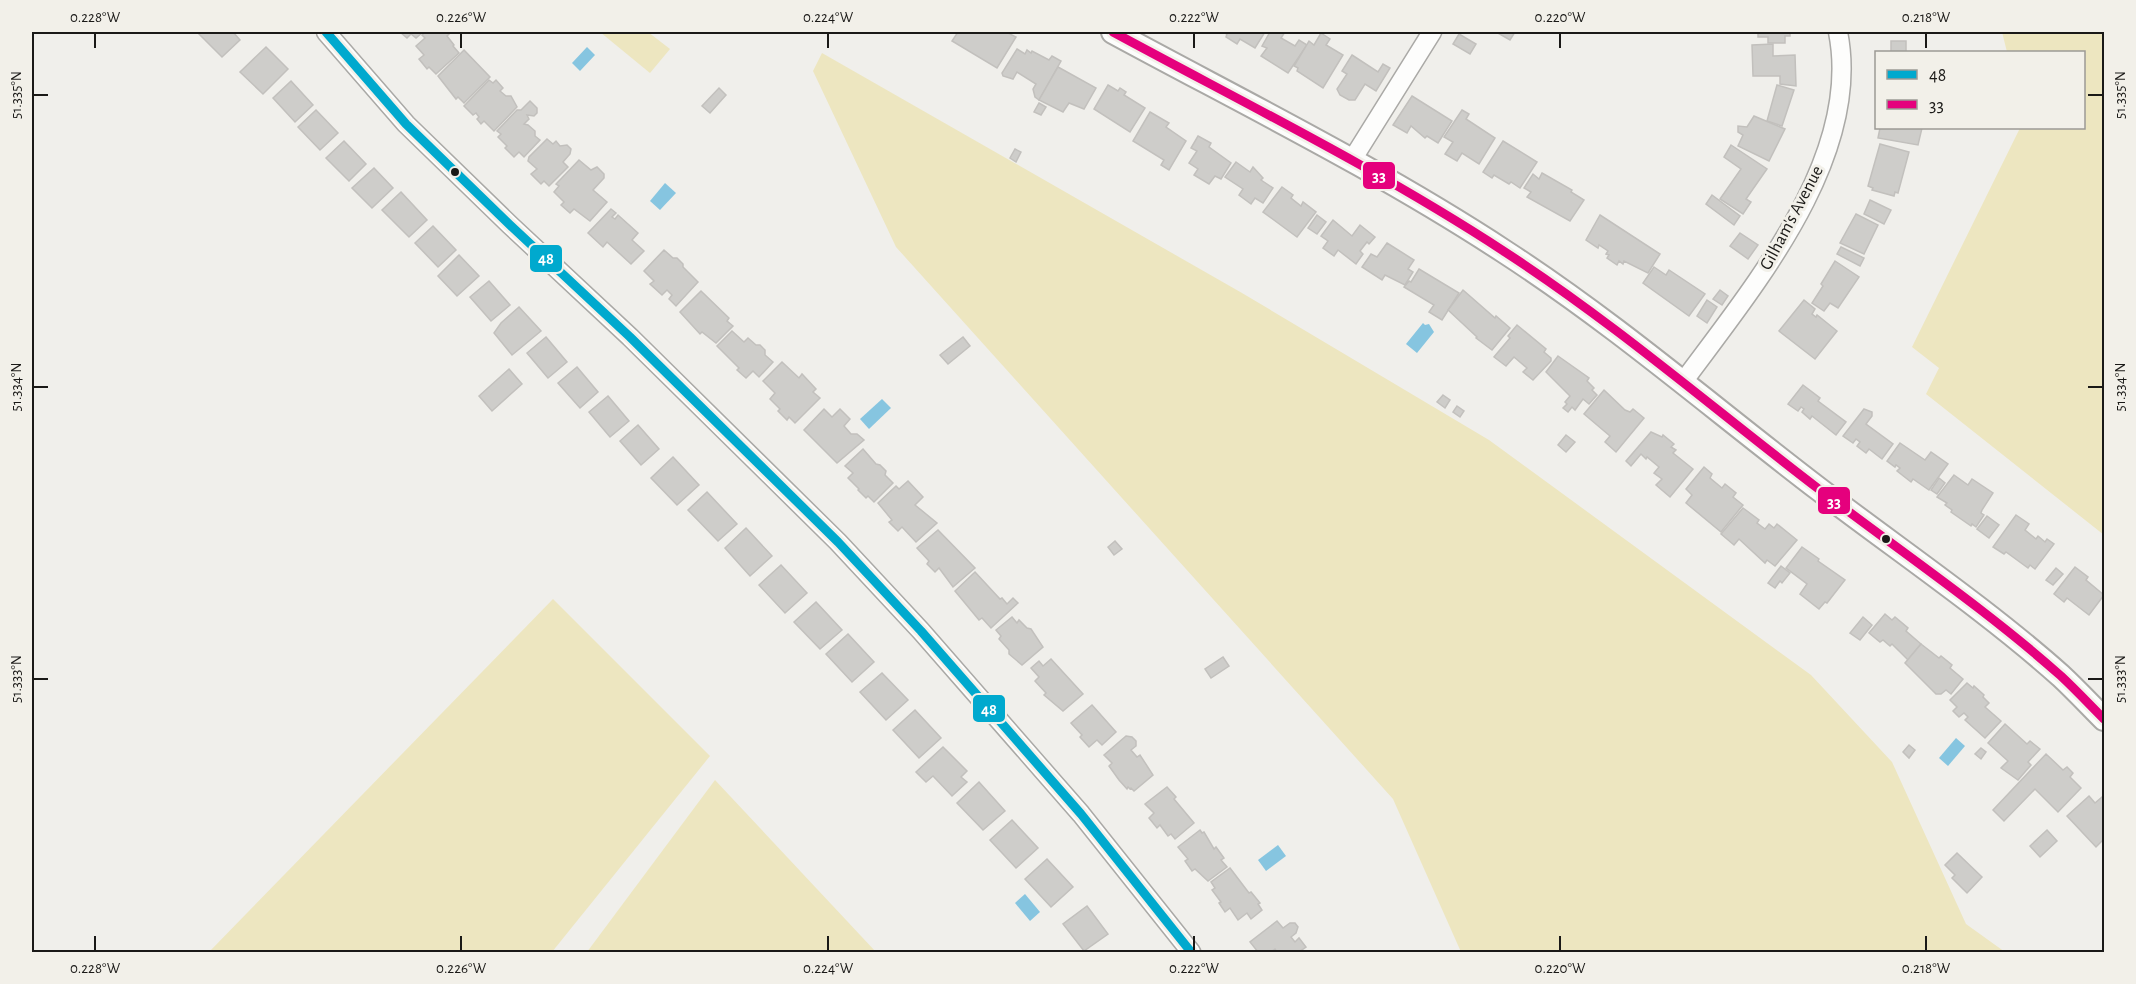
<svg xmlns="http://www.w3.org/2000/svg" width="2136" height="984" viewBox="0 0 2136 984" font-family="'Alegreya Sans',sans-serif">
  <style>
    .green { fill: #ede6c0 }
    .water { fill: #86c5e0 }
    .building { fill: #cecdca; stroke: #c2c0bd; stroke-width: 1.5 }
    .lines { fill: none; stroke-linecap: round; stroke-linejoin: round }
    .minor-casing { stroke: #aaa9a6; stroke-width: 21 }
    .tertiary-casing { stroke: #aaa9a6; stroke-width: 26 }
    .minor { stroke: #fdfdfc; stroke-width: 18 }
    .tertiary { stroke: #fdfdfc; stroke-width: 22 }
    .bus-1-casing { stroke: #f2f0e9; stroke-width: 14 }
    .bus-2-casing { stroke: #f2f0e9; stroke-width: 14 }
    .bus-1 { stroke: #00a9ce; stroke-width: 9 }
    .bus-2 { stroke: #e5007d; stroke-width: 9 }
    .ticks { fill: none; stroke: #1a1917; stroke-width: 2 }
    .bus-dot { fill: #1a1917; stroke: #f2f0e9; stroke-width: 2 }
    .labels { text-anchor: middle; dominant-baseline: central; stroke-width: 6; stroke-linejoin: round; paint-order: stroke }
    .street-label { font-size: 18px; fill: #1a1917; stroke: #f2f0e9 }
    .line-badge { stroke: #f2f0e9; stroke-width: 2 }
    .badge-label { font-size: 16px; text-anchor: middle; font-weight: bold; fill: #fff }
    .neatline { fill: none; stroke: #1a1917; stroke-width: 2 }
    .ticks-label { font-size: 15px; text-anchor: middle; fill: #1a1917 }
  </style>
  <rect width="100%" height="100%" fill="#f0efeb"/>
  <g class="green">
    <path d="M600 32H648L670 49 650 73Z"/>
    <path d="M2002 32H2104V535L1926 394 1939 368 1912 347 2020 128H2084V52H2007Z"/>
    <path d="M822 53 1242 293 1489 440 1811 675 1892 762 1966 924 2005 952H1461L1393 799 896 247 813 71Z"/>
    <path d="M553 599 710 756 552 952H209Z"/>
    <path d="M715 780 876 952H587Z"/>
  </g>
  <g class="water">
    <path d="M587 47 595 55 580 71 572 63Z"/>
    <path d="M665 183 676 193 660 210 650 201Z"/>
    <path d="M1423 323 1425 325 1429 324 1434 332 1417 353 1406 344Z"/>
    <path d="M882 399 891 408 869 429 860 419Z"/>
    <path d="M1956 738 1965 746 1948 766 1939 758Z"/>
    <path d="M1278 845 1286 856 1266 871 1258 860Z"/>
    <path d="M1025 894 1040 912 1030 921 1015 903Z"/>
  </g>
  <g class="building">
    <path d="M197 32H233L240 40 222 57Z"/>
    <path d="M400 32H423L416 38 411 34 407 38Z"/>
    <path d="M426 32H446L449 34 447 36 454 45 453 46 459 53 436 74 429 67 427 69 419 59 424 55 416 46 425 38 422 35Z"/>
    <path d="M958 32H1006L1016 37 997 68 952 41Z"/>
    <path d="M1222 32H1265L1255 48 1240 39 1237 44 1226 37 1227 34Z"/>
    <path d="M1270 32H1285L1281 38 1295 46 1299 40 1307 45 1288 73 1261 56 1267 48 1262 46Z"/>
    <path d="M1496 32H1515L1510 40Z"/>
    <path d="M1758 32H1790V36H1785V43H1768V37H1758Z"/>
    <path d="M1321 33 1330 39 1326 45 1343 55 1323 88 1297 71 1298 68 1294 66 1309 41 1314 45Z"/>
    <path d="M1459 34 1476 44 1470 54 1453 44Z"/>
    <rect x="1891" y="41" width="15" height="11"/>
    <path d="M1773 44V56L1795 55 1796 86 1780 84V76H1753L1752 45Z"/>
    <path d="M266 47 288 69 263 94 240 72Z"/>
    <path d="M1017 49 1025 54 1027 50 1031 53 1032 51 1049 60 1052 56 1061 61 1039 100 1035 97 1033 89 1036 84 1017 72 1013 79 1003 76 1002 73Z"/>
    <path d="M464 50 490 77 464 103 458 97 456 99 438 76Z"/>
    <path d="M1352 55 1378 72 1383 64 1390 68 1376 91 1365 84 1355 100H1349L1340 95 1337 89 1347 74 1342 71Z"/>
    <path d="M1058 67 1096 88 1084 109 1069 103 1063 112 1039 100Z"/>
    <path d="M489 80 493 83 496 80 503 88 500 91 506 96H511L517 107 494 131 484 121 481 124 477 119 479 117 476 113 473 115 464 106Z"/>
    <path d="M291 81 313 105 295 122 273 98Z"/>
    <path d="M1108 85 1118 91 1120 88 1126 92 1124 95 1145 108 1130 132 1094 109Z"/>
    <path d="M1777 85 1794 90 1782 126 1767 121Z"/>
    <path d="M719 88 726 95 710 113 702 106Z"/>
    <path d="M1412 96 1452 121 1438 143 1427 136 1425 138 1411 126 1407 133 1393 125Z"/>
    <path d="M530 101 537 108V113L534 116 527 115 529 119 524 124 528 125 535 131V136L540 140 524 157 519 152 514 157 505 148 507 146 498 137 501 134 497 131 517 110H521Z"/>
    <path d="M1039 103 1046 107 1041 115 1034 112Z"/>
    <path d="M316 110 338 133 320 150 298 127Z"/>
    <path d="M1462 110 1469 114 1466 119 1495 138 1479 164 1462 153 1457 161 1445 154 1453 142 1444 137Z"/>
    <path d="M1150 112 1169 123 1166 127 1186 141 1169 170 1161 165 1164 160 1133 141Z"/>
    <path d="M1754 116 1785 129 1769 161 1738 146 1743 135 1738 132V126L1747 127Z"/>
    <path d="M1880 128H1922L1918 145 1878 138Z"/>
    <path d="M1198 136 1211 143 1209 147 1231 163 1221 179 1215 176 1209 184 1194 175 1198 169 1189 163 1197 151 1191 148Z"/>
    <path d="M547 139 553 144 556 141 560 146 567 145 571 149 570 154 563 162 568 167 549 186 544 181 541 184 531 174 537 169 528 161 529 157Z"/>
    <path d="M344 141 366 164 349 181 326 158Z"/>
    <path d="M1503 141 1537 162 1520 188 1511 182 1509 184 1494 175 1492 178 1483 172Z"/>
    <path d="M1880 144 1909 152 1898 193 1895 192 1894 196 1872 190 1873 188 1868 186Z"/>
    <path d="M1731 145 1767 169 1746 199 1751 202 1743 214 1720 199 1741 169 1724 157Z"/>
    <path d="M1015 149 1021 152 1016 162 1010 158Z"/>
    <path d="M579 160 591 170 597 167 604 174V178L593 190 607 202 590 221 574 209 570 213 561 205 564 202 554 192 559 186 556 184Z"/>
    <path d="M1236 162 1250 172 1253 167 1263 178 1261 180 1273 188 1263 203 1255 198 1251 204 1239 195 1243 189 1225 177Z"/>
    <path d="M374 168 393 188 372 208 352 188Z"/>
    <path d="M1542 173 1572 190 1571 192 1584 200 1570 221 1527 197 1531 192 1524 188 1533 174 1539 179Z"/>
    <path d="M1282 187 1293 195 1291 198 1301 206 1303 202 1316 212 1297 237 1263 212Z"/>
    <path d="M401 192 427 220 409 237 382 210Z"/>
    <path d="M1712 195 1740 216 1734 225 1706 204Z"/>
    <path d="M1870 200 1891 210 1884 224 1864 214Z"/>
    <path d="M611 209 616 213 612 217 615 219 618 215 638 233 632 240 644 251 631 264 607 242 603 247 588 233Z"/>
    <path d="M1856 214 1878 225 1864 254 1840 243Z"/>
    <path d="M1317 215 1326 222 1317 234 1308 228Z"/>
    <path d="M1600 215 1660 254 1648 273 1624 261 1623 264 1619 261 1617 265 1607 258 1609 255 1606 254 1608 251 1599 245 1598 248 1586 240Z"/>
    <path d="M1333 220 1352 236 1360 225 1375 237 1369 244 1367 242 1360 251 1363 254 1356 264 1338 250 1334 256 1323 248 1328 241 1321 236Z"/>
    <path d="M433 226 456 250 438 267 415 243Z"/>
    <path d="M1740 233 1758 245 1748 259 1730 246Z"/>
    <path d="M1387 243 1414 260 1408 269 1413 272 1405 285 1385 275 1382 280 1362 267 1371 254 1377 257Z"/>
    <path d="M1841 247 1864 258 1860 266 1837 254Z"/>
    <path d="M664 250 673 258H677L683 264V267L698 282 676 306 669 299 672 295 667 290 662 295 650 284 654 281 644 271Z"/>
    <path d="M459 255 479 276 457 296 438 276Z"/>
    <path d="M1835 261 1859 277 1838 308 1830 303 1824 311 1812 303 1823 286 1821 284Z"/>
    <path d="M1654 267 1666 275 1669 270 1705 294 1689 316 1643 283Z"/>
    <path d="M1419 269 1459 293 1442 320 1429 312 1434 305 1404 287 1409 281 1411 282Z"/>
    <path d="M489 281 510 305 491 321 470 297Z"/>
    <path d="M1463 290 1495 318 1496 316 1510 328 1492 350 1476 338 1477 337 1448 310Z"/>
    <path d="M1720 290 1728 296 1722 305 1713 299Z"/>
    <path d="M701 291 729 318 727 321 733 326 716 343 702 332 700 334 680 312Z"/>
    <path d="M1707 300 1717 307 1707 323 1697 316Z"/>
    <path d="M1804 300 1815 309 1812 314 1816 317 1817 315 1837 331 1815 359 1779 331Z"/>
    <path d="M519 307 541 331 512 355 494 333 501 323Z"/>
    <path d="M1517 325 1546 349 1544 352 1551 358V361L1533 380 1523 372 1527 368 1514 357 1506 366 1494 357 1510 338 1508 336Z"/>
    <path d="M732 331 744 342 748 338 756 345H760L765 350V355L773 362 759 377 753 371 746 378 737 370 739 368 717 346Z"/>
    <path d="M546 337 567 362 548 378 527 353Z"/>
    <path d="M963 337 970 346 948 364 940 355Z"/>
    <path d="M1558 356 1589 378 1587 381 1594 388 1592 390 1597 395 1589 404 1583 399 1575 410 1572 407 1568 412 1563 408 1567 404 1565 402 1570 396 1546 372Z"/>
    <path d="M782 362 799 378 802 374 816 389 813 392 820 398 795 423 789 417 787 420 778 411 780 409 770 399 775 393 763 381Z"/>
    <path d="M577 367 598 392 580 408 558 383Z"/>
    <path d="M509 369 522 384 492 411 479 396Z"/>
    <path d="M1803 385 1820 398 1818 401 1846 422 1836 435 1812 416 1810 419 1802 412 1804 409 1801 407 1798 411 1788 404Z"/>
    <path d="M1604 390 1625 410 1630 412 1633 409 1644 418 1616 452 1605 442 1610 436 1584 414Z"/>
    <path d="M1443 395 1450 400 1445 408 1437 402Z"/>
    <path d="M608 396 629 421 610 437 589 412Z"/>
    <path d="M1457 406 1464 411 1460 417 1453 412Z"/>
    <path d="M824 409 832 417 840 409 850 419 844 426 851 434H857L864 440 837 463 804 430Z"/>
    <path d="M1864 409 1872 412V416L1866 424 1893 444 1882 459 1869 449 1866 453 1857 446 1860 442 1856 439 1853 443 1843 436Z"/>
    <path d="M638 425 659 449 641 465 620 441Z"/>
    <path d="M1651 432 1662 437 1663 435 1674 444 1671 447 1676 450 1673 453 1693 469 1670 497 1656 485 1662 479 1654 473 1659 467 1647 457 1646 459 1641 454 1631 466 1626 461Z"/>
    <path d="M1566 435 1575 442 1566 452 1558 445Z"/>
    <path d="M1900 443 1925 460 1931 452 1948 464 1929 490 1913 479 1911 482 1897 471 1900 468 1896 465 1895 467 1887 461Z"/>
    <path d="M863 449 876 464 880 465 886 471 885 475 893 483 874 502 868 496 866 498 858 490 859 489 848 478 853 473 845 466Z"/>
    <path d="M673 457 699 485 677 505 651 478Z"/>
    <path d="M1704 467 1712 474 1710 478 1722 488 1725 484 1736 493 1733 497 1743 505 1721 532 1686 503 1692 495 1686 489Z"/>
    <path d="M1954 475 1968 485 1972 479 1993 493 1982 510 1981 513 1984 515 1976 527 1972 524 1971 526 1951 512 1952 510 1945 505 1947 503 1937 497Z"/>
    <path d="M1939 478 1945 483 1937 494 1931 490Z"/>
    <path d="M908 481 923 497 915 505 937 523 916 542 902 527 898 531 889 522 892 520 878 503 896 486 899 489Z"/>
    <path d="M707 492 737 524 718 541 688 510Z"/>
    <path d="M1743 508 1759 520 1757 523 1765 529 1769 524 1774 528 1777 524 1797 540 1775 566 1767 560 1765 563 1739 539 1734 545 1721 534Z"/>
    <path d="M2016 515 2029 524 2025 530 2036 539 2038 536 2045 542 2047 539 2054 544 2035 569 2030 565 2028 568 2006 552 2004 554 1993 547Z"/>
    <path d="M1987 516 1999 525 1989 538 1977 529Z"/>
    <path d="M746 528 772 556 750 576 725 548Z"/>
    <path d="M938 530 975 568 953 587 939 568 935 572 927 564 929 561 917 548Z"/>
    <path d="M1115 541 1122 549 1114 555 1108 547Z"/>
    <path d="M1802 547 1819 559 1818 561 1845 580 1827 603 1825 602 1819 609 1800 594 1807 584 1786 568Z"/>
    <path d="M781 565 807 593 785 613 759 585Z"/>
    <path d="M1781 566 1790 573 1782 583 1780 581 1775 588 1768 583Z"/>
    <path d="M2075 567 2088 577 2086 580 2104 595 2089 615 2067 598 2064 602 2054 594Z"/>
    <path d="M2056 568 2063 574 2053 585 2046 580Z"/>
    <path d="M975 572 1000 599 1002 598 1007 604 1013 598 1018 603 991 628 982 618 979 620 955 591Z"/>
    <path d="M816 602 842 630 820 649 794 622Z"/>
    <path d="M1885 614 1892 620 1895 617 1908 628 1906 631 1921 644 1908 660 1892 644 1890 646 1883 640 1880 642 1869 633Z"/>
    <path d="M1012 617 1017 623 1019 620 1027 628 1031 629 1043 647 1022 665 1009 654V650L999 639 1001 636 996 630Z"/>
    <path d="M1863 617 1872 625 1860 640 1850 633Z"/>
    <path d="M848 634 874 662 852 682 826 654Z"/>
    <path d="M1921 644 1939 658 1941 656 1952 665 1950 668 1963 679 1951 694 1946 690 1941 694H1936L1905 663Z"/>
    <path d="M1223 657 1229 666 1211 678 1205 669Z"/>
    <path d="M1051 659 1083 694 1063 711 1044 695 1046 693 1035 681 1039 677 1031 668 1039 661 1043 666Z"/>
    <path d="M882 673 908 700 886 720 860 692Z"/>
    <path d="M1967 683 1973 688 1974 686 1984 695 1983 697 1989 703 1985 707 2001 721 1985 738 1965 720 1968 717 1964 713 1959 717 1953 711 1957 707 1950 700Z"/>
    <path d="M1092 705 1116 732 1102 745 1097 740 1089 747 1080 737 1082 735 1071 723Z"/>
    <path d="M915 710 941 738 919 758 893 730Z"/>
    <path d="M2005 724 2027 744 2030 741 2040 749 2028 762 2031 765 2018 780 2001 768 2008 761 1988 743Z"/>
    <path d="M1126 736 1132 737 1136 741V746L1131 750 1137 757 1140 755 1153 775 1134 791 1131 788 1130 789 1128 787 1127 789 1119 780 1109 766 1112 763 1104 755Z"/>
    <path d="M1909 745 1915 750 1909 758 1903 752Z"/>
    <path d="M943 747 967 771 961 777 967 782 952 796 933 776 926 782 916 772Z"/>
    <path d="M1981 748 1986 752 1981 759 1975 754Z"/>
    <path d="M2046 754 2063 770 2067 767 2073 773 2070 777 2081 788 2058 812 2035 789 2004 821 1993 810Z"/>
    <path d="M979 782 1005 811 983 830 957 803Z"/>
    <path d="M1167 787 1176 797 1174 799 1194 823 1175 839 1171 834 1168 836 1160 825 1157 828 1149 818 1154 813 1145 804Z"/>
    <path d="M2089 796 2095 803 2102 797 2104 799V839L2096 847 2067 816Z"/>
    <path d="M1012 820 1038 848 1016 868 990 840Z"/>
    <path d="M1200 830 1202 833 1204 832 1214 849 1216 847 1224 858 1221 860 1227 867 1208 881 1195 869 1192 871 1185 861 1188 859 1178 847Z"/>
    <path d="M2047 830 2057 841 2040 857 2030 846Z"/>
    <path d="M1957 853 1982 877 1967 893 1952 878 1955 875 1945 865Z"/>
    <path d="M1047 859 1073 887 1051 907 1025 879Z"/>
    <path d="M1230 868 1249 893 1251 892 1260 903 1258 904 1262 910 1251 919 1247 913 1238 920 1230 908 1225 912 1219 903 1221 902 1212 890 1215 888 1211 882Z"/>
    <path d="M1087 906 1108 934 1084 951 1063 924Z"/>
    <path d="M1277 921 1283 928 1290 923H1295L1298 927 1296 933 1291 937 1295 942 1299 938 1306 947 1299 952H1277L1275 949 1271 952H1258L1250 942Z"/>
  </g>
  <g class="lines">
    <g class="minor-casing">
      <g id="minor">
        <path d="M326 32 406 124 510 225 630 337 838 542 921 631 1081 814 1191 952"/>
        <path d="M1352 160 1432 32"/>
        <path d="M1683 382C1753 287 1863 157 1838 32"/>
      </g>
    </g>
    <g class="tertiary-casing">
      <path id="tertiary" d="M1113 32C1244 103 1380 170 1505 252 1616 324 1715 410 1820 490 1900 551 1987 610 2061 676 2076 690 2090 705 2104 719"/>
    </g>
    <use href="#minor" class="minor"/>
    <use href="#tertiary" class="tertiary"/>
    <g class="bus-1-casing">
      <path id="bus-1" d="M326 32 406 124 510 225 630 337 838 542 921 631 1081 814 1191 952"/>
    </g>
    <g class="bus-2-casing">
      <path id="bus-2" d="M1113 32C1244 103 1380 170 1505 252 1616 324 1715 410 1820 490 1900 551 1987 610 2061 676 2076 690 2090 705 2104 719"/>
    </g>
    <use href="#bus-1" class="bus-1"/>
    <use href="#bus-2" class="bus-2"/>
  </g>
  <path class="ticks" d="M95 33V48M461 33V48M828 33V48M1194 33V48M1560 33V48M1926 33V48M33 95H48M2088 95H2103M33 387H48M2088 387H2103M33 679H48M2088 679H2103M95 936V951M461 936V951M828 936V951M1194 936V951M1560 936V951M1926 936V951"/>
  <g class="bus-dot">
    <circle cx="455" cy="172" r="5"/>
    <circle cx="1886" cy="539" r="5"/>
  </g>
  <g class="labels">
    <g class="street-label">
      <text transform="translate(1792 218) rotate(-62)">Gilham's Avenue</text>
    </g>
  </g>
  <g class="line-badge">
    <rect x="1362" y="161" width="34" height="29" rx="6" fill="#e5007d"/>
    <rect x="529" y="244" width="34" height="29" rx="6" fill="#00a9ce"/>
    <rect x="1817" y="486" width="34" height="29" rx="6" fill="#e5007d"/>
    <rect x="972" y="694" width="34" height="29" rx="6" fill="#00a9ce"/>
  </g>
  <g class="badge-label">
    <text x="1379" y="181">33</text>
    <text x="546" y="264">48</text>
    <text x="1834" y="507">33</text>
    <text x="989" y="715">48</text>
  </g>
  <rect width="2136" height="984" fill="none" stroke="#f2f0e9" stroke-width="66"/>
  <rect x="1875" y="51" width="210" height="78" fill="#f2f0e9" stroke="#9c9a95" stroke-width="1.5"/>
  <rect x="1887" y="70" width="30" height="9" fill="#00a9ce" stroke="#9c9a95" stroke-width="1.5"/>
  <text x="1929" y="81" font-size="18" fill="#1a1917">48</text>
  <rect x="1887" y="100" width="30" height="9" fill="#e5007d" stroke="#9c9a95" stroke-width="1.5"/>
  <text x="1929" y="111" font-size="18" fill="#1a1917">33</text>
  <rect x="33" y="33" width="2070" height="918" class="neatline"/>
  <g class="ticks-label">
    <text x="95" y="22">0.228°W</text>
    <text x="461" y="22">0.226°W</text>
    <text x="828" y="22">0.224°W</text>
    <text x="1194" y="22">0.222°W</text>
    <text x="1560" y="22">0.220°W</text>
    <text x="1926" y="22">0.218°W</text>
    <text transform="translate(16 95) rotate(-90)" y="5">51.335°N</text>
    <text transform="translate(2120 95) rotate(-90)" y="5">51.335°N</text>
    <text transform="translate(16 387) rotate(-90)" y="5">51.334°N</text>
    <text transform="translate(2120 387) rotate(-90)" y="5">51.334°N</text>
    <text transform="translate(16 679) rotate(-90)" y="5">51.333°N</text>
    <text transform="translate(2120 679) rotate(-90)" y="5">51.333°N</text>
    <text x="95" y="973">0.228°W</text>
    <text x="461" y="973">0.226°W</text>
    <text x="828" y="973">0.224°W</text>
    <text x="1194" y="973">0.222°W</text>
    <text x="1560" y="973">0.220°W</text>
    <text x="1926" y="973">0.218°W</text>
  </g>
</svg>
